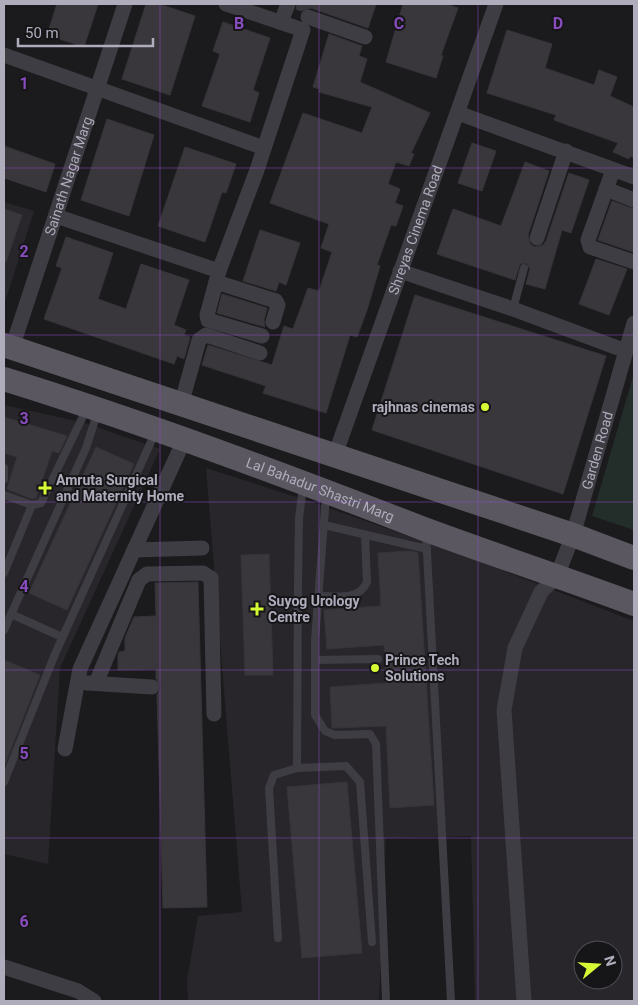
<svg xmlns="http://www.w3.org/2000/svg" width="638" height="1005" viewBox="0 0 638 1005" font-family="Roboto,sans-serif">
  <style>
    .built { fill: #28262a; fill-rule: evenodd }
    .green { fill: #232d2a }
    .building { fill: #39373b; stroke: #363439 }
    .lines { fill: none; stroke-linecap: round; stroke-linejoin: round }
    .service { stroke: #3f3d44; stroke-width: 8 }
    .minor { stroke: #3f3d44; stroke-width: 15 }
    .primary { stroke: #5a5761; stroke-width: 24 }
    .grid { fill: none; stroke: #884cbe; stroke-width: 1; stroke-opacity: 0.55 }
    .poi-dot { fill: #d6fa34; stroke: #161518; stroke-width: 2 }
    .labels { text-anchor: middle; dominant-baseline: central; stroke-width: 4; stroke-linejoin: round; paint-order: stroke }
    .street-label { font-size: 14px; fill: #afacbc; stroke: #161518 }
    .poi-label { font-size: 14px; font-weight: bold; fill: #afacbc; stroke: #161518; text-anchor: start }
    .grid-label { font-size: 16px; text-anchor: middle; font-weight: bold; fill: #884cbe; stroke: #161518; stroke-width: 4; stroke-linejoin: round; paint-order: stroke }
  </style>
  <rect width="100%" height="100%" fill="#1b1a1c"/>
  <g class="built">
    <path d="M4 202 34 211 4 305Z"/>
    <path d="M4 405 85 423 160 449 60 668 48 864 4 854Z"/>
    <path d="M206 468 309 501 465 556 634 621V1001H475L471 836 386 838 379 1001H188L187 980 198 916 242 912ZM583 950H613V980H583Z"/>
  </g>
  <path class="green" d="M634 373V530L592 516Z"/>
  <g class="building">
    <path d="M57 4H98L84 47 47 35Z"/>
    <path d="M146 4H159L195 16 170 95 122 79Z"/>
    <path d="M297 4H376L368 28 311 8 301 11 296 9Z"/>
    <path d="M403 4H446L458 8 441 55 443 56 436 78 386 62Z"/>
    <path d="M223 22 270 38 253 90 259 93 250 122 202 106 220 54 213 51Z"/>
    <path d="M507 30 552 44 545 68 594 85 599 70 617 77 610 96 634 107V158L630 156 629 159 613 152 618 143 554 120 556 115 487 93Z"/>
    <path d="M329 34 362 46 359 56 367 59 360 82 430 113 411 153 414 154 409 166 396 162 388 184 400 189 395 203 403 206 396 226 391 225 377 265 380 266 367 310 357 337 350 335 326 413 263 393 266 386 202 365 208 345 272 365 284 326 293 329 308 288 319 291 332 252 321 248 329 224 270 203 303 113 362 133 372 107 319 92 320 89 313 87Z"/>
    <path d="M107 119 154 135 129 216 81 200Z"/>
    <path d="M472 143 496 151 482 191 458 183Z"/>
    <path d="M4 146 55 164 46 192 4 178Z"/>
    <path d="M185 147 236 164 226 193 222 192 205 242 158 226Z"/>
    <path d="M525 162 549 171 528 235 530 244 535 247 543 245 546 241 569 173 589 180 571 233 562 230 545 289 526 284 530 269 526 263 520 264 515 280 437 254 453 209 501 226Z"/>
    <path d="M612 201 634 209 633 252 598 240Z"/>
    <path d="M4 209 22 215 6 262 4 261Z"/>
    <path d="M260 230 300 243 286 285 279 282 276 291 243 281Z"/>
    <path d="M66 237 113 253 98 299 126 309 141 264 189 280 174 325 186 330 184 335 190 337 184 359 177 356 174 364 44 319 62 268 56 266Z"/>
    <path d="M596 259 627 269 609 315 579 304Z"/>
    <path d="M222 294 267 308 264 320 265 327 217 313Z"/>
    <path d="M415 295 606 356 563 494 372 430Z"/>
    <path d="M4 417 67 436 59 453 52 451 36 498 32 499 7 489 17 457 4 453Z"/>
    <path d="M96 447 134 464 67 610 29 593Z"/>
    <path d="M411 551 418 553 434 805 390 808 386 726 332 728 330 687 386 683 384 645 327 649 324 610 381 606 378 553Z"/>
    <path d="M269 554 273 675H245L241 555Z"/>
    <path d="M198 582 207 907 163 908 157 695 161 687 156 679V669L118 670V656L119 652 125 651V638L134 617 156 616 155 583Z"/>
    <path d="M4 660 40 675 4 767Z"/>
    <path d="M347 782 362 953 302 958 287 787Z"/>
  </g>
  <g class="lines">
    <g class="service">
      <path d="M513 309 524 268"/>
      <path d="M4 468V479"/>
      <path d="M303 486 299 518 298 585 297 768 346 766 360 782 372 942"/>
      <path d="M4 495 32 505 41 503 87 408"/>
      <path d="M326 496 315 640V715L325 731 335 735 370 734 376 744 386 1001"/>
      <path d="M324 525 427 549"/>
      <path d="M426 534 451 1001"/>
      <path d="M4 573 32 505"/>
      <path d="M318 596C336 596 359 601 367 582L365 535"/>
      <path d="M11 614 62 637"/>
      <path d="M4 630 86 448 98 411"/>
      <path d="M315 660 378 659"/>
      <path d="M4 782 55 654 155 433"/>
      <path d="M278 938 269 788 274 775 297 768"/>
    </g>
    <g class="minor">
      <path d="M308 17 365 37"/>
      <path d="M281 22 288 4"/>
      <path d="M4 55 264 148"/>
      <path d="M458 113 634 177"/>
      <path d="M613 170 588 240 590 247 634 262"/>
      <path d="M606 189 634 200"/>
      <path d="M56 216 219 271 257 170 303 30 226 4"/>
      <path d="M537 238 566 151"/>
      <path d="M219 271 207 315 208 320 262 336"/>
      <path d="M400 271 513 309 626 351"/>
      <path d="M216 282 276 301 278 305 273 322"/>
      <path id="s1" d="M12 348 125 4"/>
      <path d="M181 405 199 340 206 335 260 353"/>
      <path id="s2" d="M335 455 496 4"/>
      <path d="M134 550 202 548"/>
      <path d="M87 683 152 687"/>
      <path d="M96 683 139 580 147 574 203 573 211 578 214 714"/>
      <path d="M65 749 80 669 185 438"/>
      <path d="M4 967 78 991 94 1001"/>
      <path id="s3" d="M524 1001 504 710 515 648 541 592 557 576 573 535 634 323"/>
    </g>
    <g class="primary">
      <path d="M4 345 573 535 634 558"/>
      <path id="s4" d="M4 379C146 423 285 475 424 529 494 555 564 578 634 604"/>
    </g>
  </g>
  <path class="grid" d="M160 4V1001M319 4V1001M478 4V1001M4 168H634M4 335H634M4 502H634M4 670H634M4 838H634"/>
  <g class="poi-dot">
    <circle cx="485" cy="407" r="5"/>
    <path d="M42.5 480.5h5v5h5v5h-5v5h-5v-5h-5v-5h5z"/>
    <path d="M254.5 601.5h5v5h5v5h-5v5h-5v-5h-5v-5h5z"/>
    <circle cx="375" cy="668" r="5"/>
  </g>
  <g class="labels">
    <g class="street-label">
      <text stroke="none"><textPath href="#s1" startOffset="181">Sainath Nagar Marg</textPath></text>
      <text stroke="none"><textPath href="#s2" startOffset="239">Shreyas Cinema Road</textPath></text>
      <text stroke="none"><textPath href="#s3" startOffset="571">Garden Road</textPath></text>
      <text stroke="none"><textPath href="#s4" startOffset="335">Lal Bahadur Shastri Marg</textPath></text>
    </g>
    <g class="poi-label">
      <text x="475" y="407" text-anchor="end">rajhnas cinemas</text>
      <text x="56" y="480">Amruta Surgical<tspan x="56" dy="16">and Maternity Home</tspan></text>
      <text x="268" y="601">Suyog Urology<tspan x="268" dy="16">Centre</tspan></text>
      <text x="385" y="660">Prince Tech<tspan x="385" dy="16">Solutions</tspan></text>
    </g>
  </g>
  <g class="grid-label">
    <text x="239" y="29">B</text>
    <text x="399" y="29">C</text>
    <text x="558" y="29">D</text>
    <text x="24" y="89">1</text>
    <text x="24" y="257">2</text>
    <text x="24" y="424">3</text>
    <text x="24" y="592">4</text>
    <text x="24" y="759">5</text>
    <text x="24" y="927">6</text>
  </g>
  <rect width="638" height="1005" fill="none" stroke="#afacbc" stroke-width="10"/>
  <g transform="translate(598 965) rotate(72)"><circle r="24" fill="#161518" stroke="#53515a"/>
  <path d="M0-4L9 19L0 12L-9 19Z" fill="#d6fa34"/>
  <text y="-8" font-size="14" font-weight="bold" text-anchor="middle" fill="#afacbc">N</text>
  </g>
  <path d="M18 38v8h135v-8" fill="none" stroke="#afacbc" stroke-width="2.5"/>
  <text x="25" y="38" font-size="15" fill="#afacbc" stroke="#161518" stroke-width="4" paint-order="stroke">50 m</text>
</svg>
